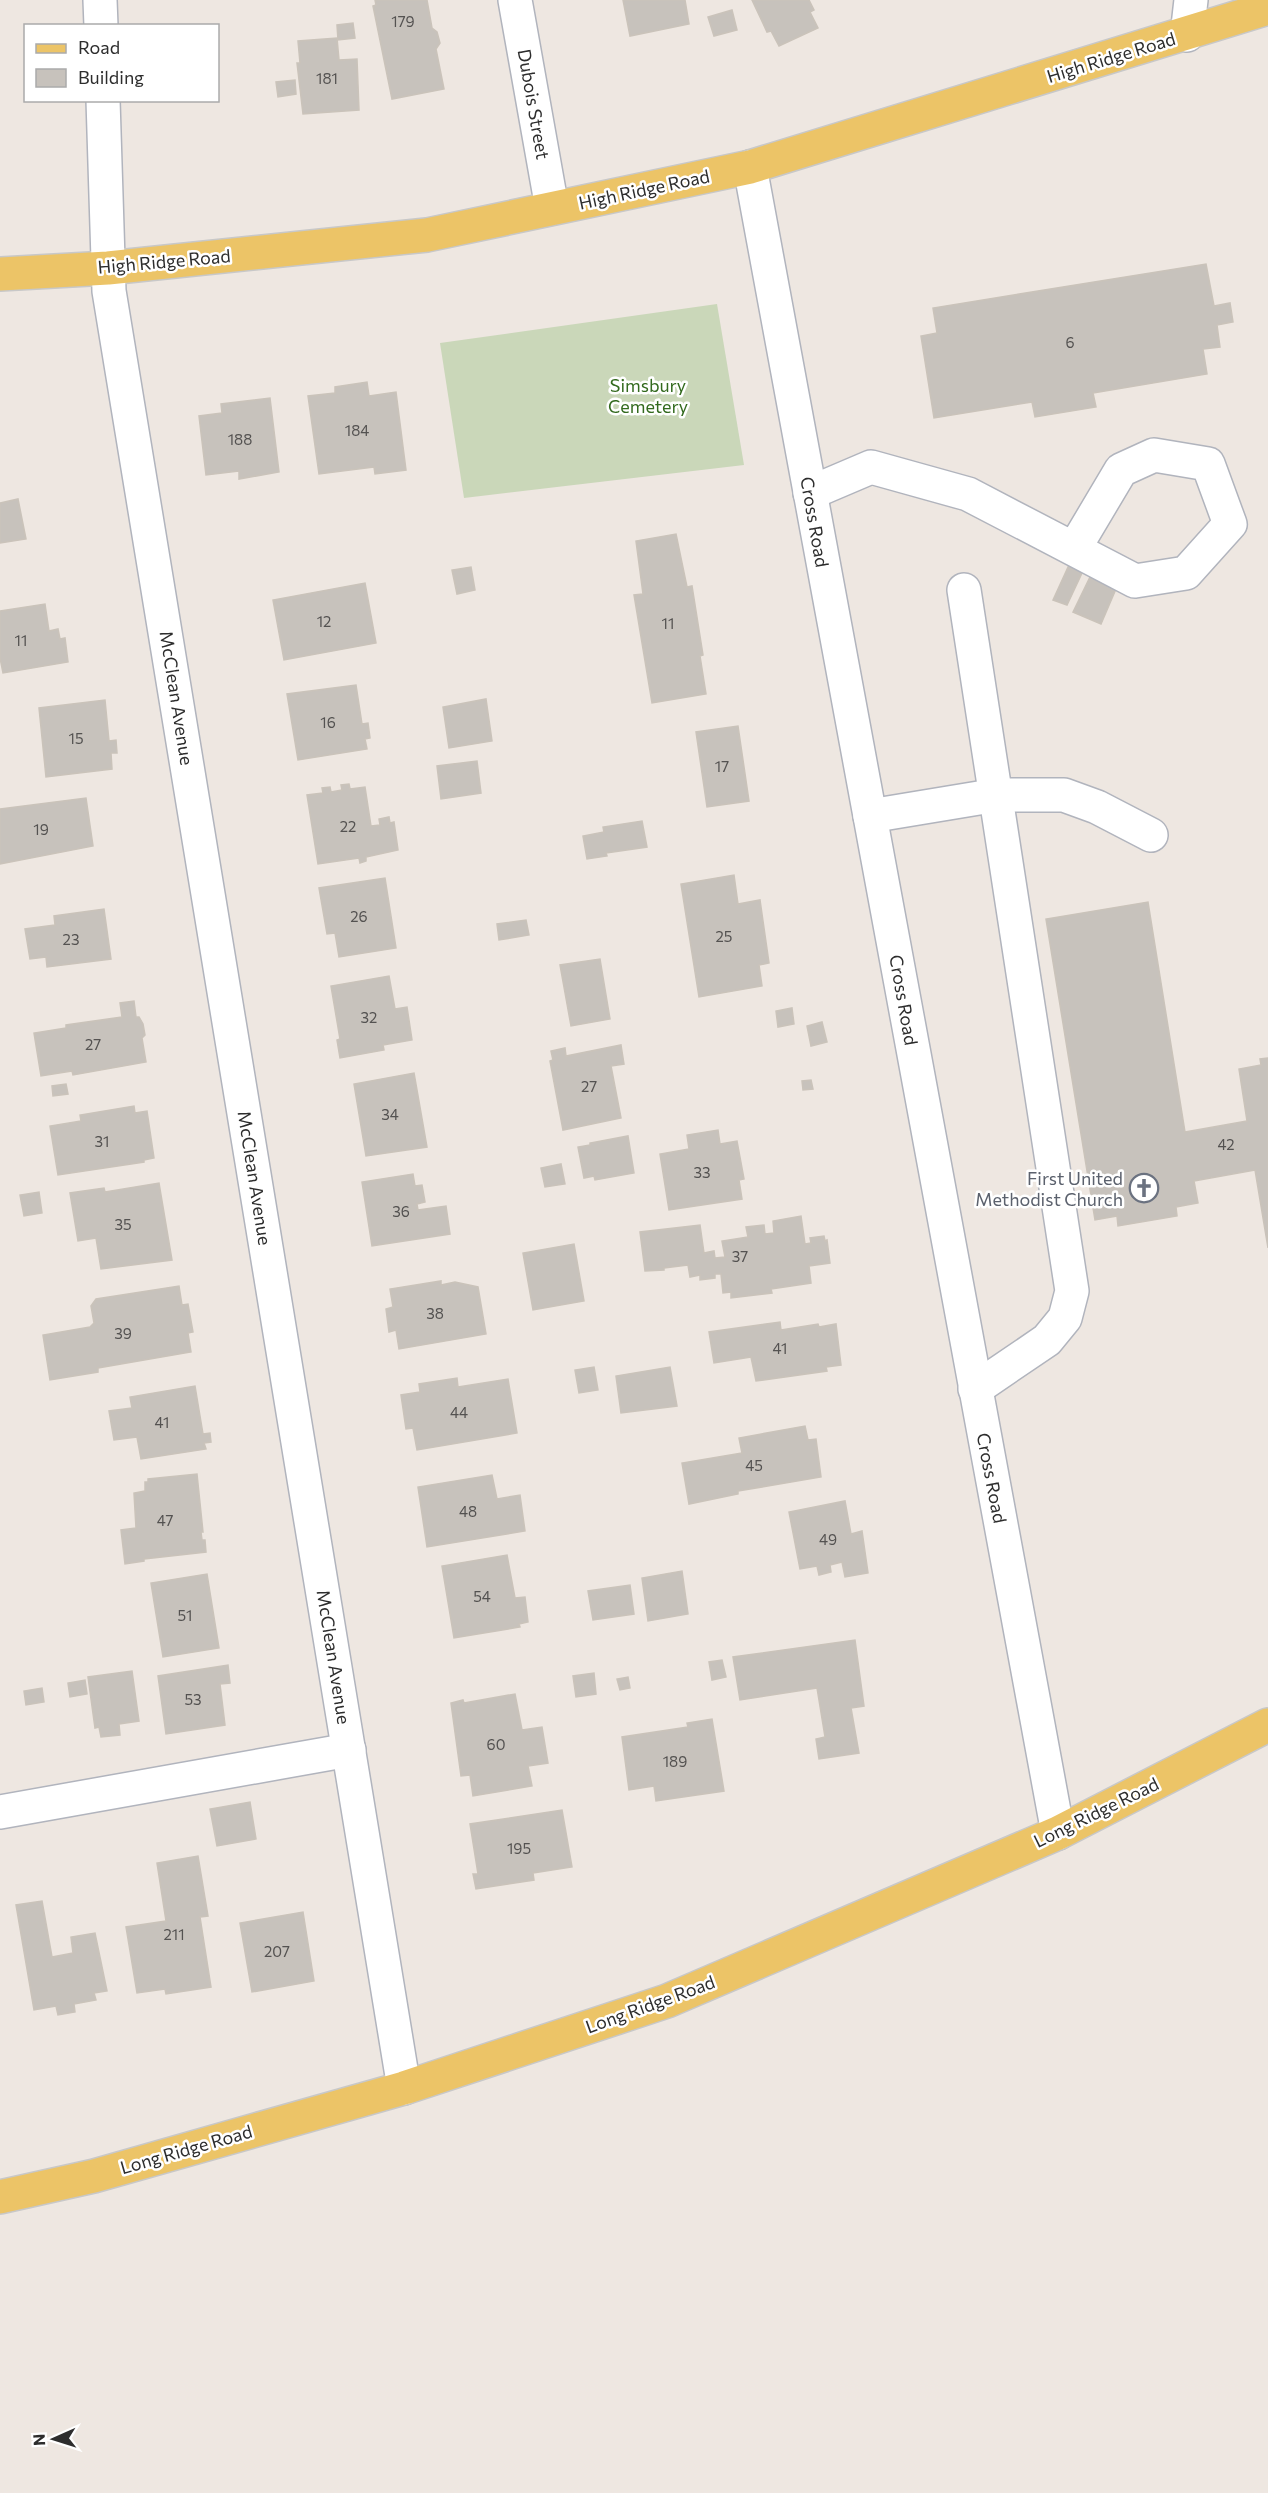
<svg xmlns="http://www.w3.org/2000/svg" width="1268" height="2493" viewBox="0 0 1268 2493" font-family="Commissioner,sans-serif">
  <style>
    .cemetery { fill: #cad7b9 }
    .building { fill: #c7c2bc; stroke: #cac3ba; stroke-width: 1.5 }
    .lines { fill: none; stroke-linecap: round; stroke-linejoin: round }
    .minor-casing { stroke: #b1b4bd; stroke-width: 36 }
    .major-casing { stroke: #c8c8c8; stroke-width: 36 }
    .minor { stroke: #fff; stroke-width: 33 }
    .major { stroke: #ecc467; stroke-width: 33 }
    .labels { text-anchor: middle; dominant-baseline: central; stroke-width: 5; stroke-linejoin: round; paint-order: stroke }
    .number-label { font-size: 15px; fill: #545251 }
    .street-label { font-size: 18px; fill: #2d2d2d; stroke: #fff }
    .park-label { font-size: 18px; fill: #336a1e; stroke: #fff }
    .worship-label { font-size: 18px; fill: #5b616d; stroke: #fff; text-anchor: end }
  </style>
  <rect width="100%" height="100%" fill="#eee7e1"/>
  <path class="cemetery" d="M717 304 744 465 464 498 440 343Z"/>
  <g class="building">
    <path d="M375 0H427L432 28 437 32 440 43 436 49 444 89 392 99 373 6 376 5Z"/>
    <path d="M623 0H685L689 24 630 36Z"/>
    <path d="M752 0H809L814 10 810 12 818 28 779 46 771 31 767 32Z"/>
    <path d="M732 10 737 30 714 36 708 17Z"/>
    <path d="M353 23 355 38 338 40 337 25Z"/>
    <path d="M337 38 339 60 357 59 359 110 303 114 297 63H300L298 41Z"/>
    <path d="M295 80 296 94 278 97 276 82Z"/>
    <path d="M1206 264 1214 306 1230 303 1233 322 1217 325 1220 347 1203 349 1207 374 1093 393 1096 407 1035 417 1032 402 934 418 921 336 937 333 933 308Z"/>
    <path d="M367 382 369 396 396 392 406 470 375 474 374 467 319 474 308 396 335 393V387Z"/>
    <path d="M270 398 279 472 239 479V471L206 475 199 416 222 413 221 404Z"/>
    <path d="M18 499 26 539 0 543V503Z"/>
    <path d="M676 534 687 587 692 586 703 655 700 656 706 694 652 703 634 595 643 594 636 541Z"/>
    <path d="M1069 565 1083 571 1067 605 1053 600Z"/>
    <path d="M471 567 475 590 457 594 452 570Z"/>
    <path d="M1090 577 1116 589 1101 624 1073 612Z"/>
    <path d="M365 583 376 643 284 660 273 600Z"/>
    <path d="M45 604 49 631 58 629 60 639 65 638 68 662 3 673 0 658V611Z"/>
    <path d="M356 685 362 724 368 723 370 738 365 739 367 749 298 760 287 694Z"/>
    <path d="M486 699 492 741 449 748 443 707Z"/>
    <path d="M105 700 109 741 116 740 117 753H111L112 769 46 777 39 708Z"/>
    <path d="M738 726 749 801 707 807 696 732Z"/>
    <path d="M477 761 481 793 441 799 437 766Z"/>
    <path d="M349 784 350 789 365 787 371 826 380 825 379 819 389 817 390 823 394 822 398 850 366 857V861L360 863 359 858 318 864 307 795 323 793 322 788 330 787 331 792 342 790 341 785Z"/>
    <path d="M86 798 93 846 0 864V809Z"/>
    <path d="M642 821 647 847 606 853 607 856 587 859 583 836 604 832 603 827Z"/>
    <path d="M734 875 738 904 760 900 769 963 759 965 762 986 699 997 681 884Z"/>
    <path d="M385 878 396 948 339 957 335 933 327 934 319 888Z"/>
    <path d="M1148 902 1185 1132 1247 1121 1239 1069 1261 1065 1260 1059 1268 1058V1248L1255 1170 1194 1181 1198 1203 1176 1207 1177 1216 1118 1226 1117 1216 1095 1220 1046 919Z"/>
    <path d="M104 909 111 959 47 967 46 957 30 959 25 929 55 925 54 916Z"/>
    <path d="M526 920 529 935 499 940 497 924Z"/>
    <path d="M600 959 610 1019 571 1026 560 965Z"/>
    <path d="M389 976 395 1009 407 1007 412 1040 383 1045 384 1050 340 1058 337 1040 340 1039 331 986Z"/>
    <path d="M134 1001 136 1017H139L143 1024 145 1035 142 1038 146 1062 73 1075 72 1071 41 1076 34 1033 66 1028V1025L122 1017 120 1003Z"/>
    <path d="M792 1008 794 1024 778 1027 776 1011Z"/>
    <path d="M822 1022 827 1042 811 1046 807 1026Z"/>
    <path d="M621 1045 624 1064 611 1066 621 1118 563 1130 550 1061 553 1060 551 1051 565 1048 566 1056Z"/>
    <path d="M414 1073 427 1147 366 1156 354 1084Z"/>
    <path d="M811 1080 813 1089 803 1090 802 1081Z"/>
    <path d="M66 1084 68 1094 53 1096 52 1086Z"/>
    <path d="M134 1106 135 1113 147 1111 154 1158 144 1160V1162L58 1175 50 1126 81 1121 80 1115Z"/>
    <path d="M718 1130 720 1144 737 1141 744 1179 739 1180 742 1199 669 1210 660 1154 689 1149 687 1135Z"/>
    <path d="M628 1136 634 1173 595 1180 594 1176 584 1178 578 1147 590 1145V1143Z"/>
    <path d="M561 1164 565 1184 545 1187 541 1168Z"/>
    <path d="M413 1174 415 1186 422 1185 425 1202 417 1204 418 1210 446 1206 450 1234 372 1246 362 1182Z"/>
    <path d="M159 1183 172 1260 101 1269 96 1238 78 1241 70 1193 104 1188 105 1192Z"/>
    <path d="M39 1192 42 1213 24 1216 20 1195Z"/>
    <path d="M801 1216 805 1244 811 1243 810 1238 824 1236 825 1241 827 1240 830 1263 809 1266 811 1283 771 1289 772 1293 731 1298V1292L723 1293 721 1274H715V1278L700 1280V1275L690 1277 688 1265 664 1268V1270L645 1271 640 1232 700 1225 704 1253 714 1251 715 1258 725 1257 722 1241 748 1237 746 1227 764 1225 765 1234 774 1233 773 1221Z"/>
    <path d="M574 1244 584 1301 533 1310 523 1253Z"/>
    <path d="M441 1281V1285L455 1282 478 1287 486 1334 399 1349 396 1330 389 1332 386 1309 393 1307 390 1289Z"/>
    <path d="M179 1286 182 1305 188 1304 193 1332 188 1333 191 1352 98 1368V1372L50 1380 43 1335 90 1327 94 1323 91 1306 96 1299Z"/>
    <path d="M780 1322 781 1330 818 1324 819 1327 836 1324 841 1365 826 1367 827 1371 756 1381 751 1357 714 1363 709 1332Z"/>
    <path d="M594 1367 598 1390 579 1393 575 1370Z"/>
    <path d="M670 1367 677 1406 621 1413 616 1376Z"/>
    <path d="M457 1378 458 1387 508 1379 517 1433 417 1450 413 1428 406 1429 401 1395 420 1392 419 1384Z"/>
    <path d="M195 1386 203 1434 210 1433 211 1442 204 1443 206 1449 141 1459 137 1437 114 1440 109 1411 132 1408 130 1397Z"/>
    <path d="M805 1426 808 1440 816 1439 821 1477 738 1491V1494L689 1504 682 1463 742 1453 739 1438Z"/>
    <path d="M197 1474 203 1532H201L202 1540H205L206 1552 144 1559V1561L125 1564 121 1530 136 1528 134 1493 145 1491V1482H148V1479Z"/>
    <path d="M492 1475 497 1499 520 1495 525 1531 427 1547 418 1487Z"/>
    <path d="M845 1501 851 1534 862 1531 868 1573 845 1577 842 1562 830 1565 831 1572 819 1575 817 1566 800 1569 789 1512Z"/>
    <path d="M507 1555 515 1598 525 1597 528 1622 519 1624 520 1627 454 1638 442 1566Z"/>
    <path d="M682 1571 688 1614 648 1621 642 1578Z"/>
    <path d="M207 1574 219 1648 163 1657 151 1583Z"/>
    <path d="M630 1585 634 1614 593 1620 588 1591Z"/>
    <path d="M855 1640 864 1706 851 1708 859 1753 819 1759 816 1739 825 1737 817 1688 740 1700 733 1657Z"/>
    <path d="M722 1660 726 1677 712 1680 709 1662Z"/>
    <path d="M228 1665 230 1683 220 1684 225 1725 166 1734 158 1676Z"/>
    <path d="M132 1671 139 1721 119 1724 120 1735 101 1737 99 1727 95 1728 88 1677Z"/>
    <path d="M594 1673 596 1694 576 1697 573 1676Z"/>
    <path d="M628 1677 630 1688 620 1690 617 1679Z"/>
    <path d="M85 1680 87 1694 70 1697 68 1683Z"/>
    <path d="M42 1688 44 1702 26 1705 24 1691Z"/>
    <path d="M515 1694 522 1730 542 1727 548 1763 528 1766 532 1786 473 1796 470 1775 461 1776 451 1703 463 1700 464 1703Z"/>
    <path d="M712 1719 724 1791 656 1801 654 1786 629 1790 622 1737 688 1727 687 1723Z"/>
    <path d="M250 1802 256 1839 217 1846 210 1809Z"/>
    <path d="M562 1810 572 1867 533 1873 534 1880 476 1889 473 1874H478L470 1824Z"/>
    <path d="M198 1856 208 1916 200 1917 211 1987 166 1994 165 1989 137 1993 126 1927 166 1921 157 1863Z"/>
    <path d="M42 1901 52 1957 73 1953 71 1937 95 1933 107 1991 94 1993 96 2000 74 2004 75 2012 58 2015 56 2006 34 2010 16 1905Z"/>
    <path d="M303 1912 314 1981 252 1992 240 1923Z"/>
  </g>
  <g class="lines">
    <g class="minor-casing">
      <g id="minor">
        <path d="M100 0 101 26"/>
        <path d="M515 0 552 208"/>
        <path d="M1187 35 1191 0"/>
        <path d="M103 100 109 291 404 2088"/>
        <path d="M750 167 1058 1833"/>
        <path d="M810 493 871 467 968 494 1135 581 1186 573 1230 524 1208 464 1154 455 1121 470 1074 549"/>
        <path d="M964 590 1072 1291 1065 1318 1047 1340 975 1389"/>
        <path d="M870 816 997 795H1064L1097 807 1151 835"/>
        <path d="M0 1812 349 1750"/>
      </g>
    </g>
    <g class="major-casing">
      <g id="major">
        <path d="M0 274 108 268 427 235 750 167 1268 8"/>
        <path d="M0 2197 94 2176 404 2088 667 2001 1058 1833 1268 1725"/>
      </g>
    </g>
    <use href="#minor" class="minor"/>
    <use href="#major" class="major"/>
  </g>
  <defs>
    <g id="church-ring" transform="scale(1.5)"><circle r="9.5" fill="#fff" stroke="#6b7280" stroke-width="1.5"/><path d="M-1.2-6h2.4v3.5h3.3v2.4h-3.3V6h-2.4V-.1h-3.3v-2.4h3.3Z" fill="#6b7280"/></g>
  </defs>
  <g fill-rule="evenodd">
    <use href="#church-ring" x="1144" y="1188"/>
  </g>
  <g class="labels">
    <g class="number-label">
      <text x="403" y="21">179</text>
      <text x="327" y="78">181</text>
      <text x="1070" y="342">6</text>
      <text x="357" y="430">184</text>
      <text x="240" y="439">188</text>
      <text x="324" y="621">12</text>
      <text x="668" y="623">11</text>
      <text x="21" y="640">11</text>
      <text x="328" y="722">16</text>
      <text x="76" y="738">15</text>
      <text x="722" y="766">17</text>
      <text x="348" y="826">22</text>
      <text x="41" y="829">19</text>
      <text x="359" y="916">26</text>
      <text x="724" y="936">25</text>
      <text x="71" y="939">23</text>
      <text x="369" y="1017">32</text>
      <text x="93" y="1044">27</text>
      <text x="589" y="1086">27</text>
      <text x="390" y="1114">34</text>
      <text x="102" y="1141">31</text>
      <text x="1226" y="1144">42</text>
      <text x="702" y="1172">33</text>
      <text x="401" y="1211">36</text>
      <text x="123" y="1224">35</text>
      <text x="740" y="1256">37</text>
      <text x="435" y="1313">38</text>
      <text x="123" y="1333">39</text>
      <text x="780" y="1348">41</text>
      <text x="459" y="1412">44</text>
      <text x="162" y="1422">41</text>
      <text x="754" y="1465">45</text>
      <text x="468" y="1511">48</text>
      <text x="165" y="1520">47</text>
      <text x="828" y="1539">49</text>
      <text x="482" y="1596">54</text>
      <text x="185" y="1615">51</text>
      <text x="193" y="1699">53</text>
      <text x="496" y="1744">60</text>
      <text x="675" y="1761">189</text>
      <text x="519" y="1848">195</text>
      <text x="174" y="1934">211</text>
      <text x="277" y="1951">207</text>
    </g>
    <g class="street-label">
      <text transform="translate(1111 57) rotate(-17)">High Ridge Road</text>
      <text transform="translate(534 104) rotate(80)">Dubois Street</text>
      <text transform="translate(644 189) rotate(-12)">High Ridge Road</text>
      <text transform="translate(164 261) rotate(-5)">High Ridge Road</text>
      <text transform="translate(815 522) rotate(80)">Cross Road</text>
      <text transform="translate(177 698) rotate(81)">McClean Avenue</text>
      <text transform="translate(904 1000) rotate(80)">Cross Road</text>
      <text transform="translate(255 1178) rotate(81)">McClean Avenue</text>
      <text transform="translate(992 1478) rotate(79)">Cross Road</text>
      <text transform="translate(334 1657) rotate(81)">McClean Avenue</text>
      <text transform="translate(1096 1812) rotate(-26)">Long Ridge Road</text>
      <text transform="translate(650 2004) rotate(-20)">Long Ridge Road</text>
      <text transform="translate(186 2149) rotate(-16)">Long Ridge Road</text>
    </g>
    <g class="park-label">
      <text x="648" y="385">Simsbury<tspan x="648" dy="21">Cemetery</tspan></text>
    </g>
    <g class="worship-label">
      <text x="1123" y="1178">First United<tspan x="1123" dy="21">Methodist Church</tspan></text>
    </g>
  </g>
  <rect x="24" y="24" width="195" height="78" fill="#ffffff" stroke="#ababab" stroke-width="1.5"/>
  <rect x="36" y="44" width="30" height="9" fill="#ecc467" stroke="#ababab" stroke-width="1.5"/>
  <text x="78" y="54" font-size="18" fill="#2d2d2d">Road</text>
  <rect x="36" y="69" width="30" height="18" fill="#c7c2bc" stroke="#ababab" stroke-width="1.5"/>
  <text x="78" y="84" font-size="18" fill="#2d2d2d">Building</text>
  <g transform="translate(54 2439) rotate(267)" stroke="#ffffff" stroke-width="4.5" paint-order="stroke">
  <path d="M0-4.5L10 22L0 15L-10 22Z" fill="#2d2d2d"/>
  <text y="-9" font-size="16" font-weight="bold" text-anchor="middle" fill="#2d2d2d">N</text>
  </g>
</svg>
